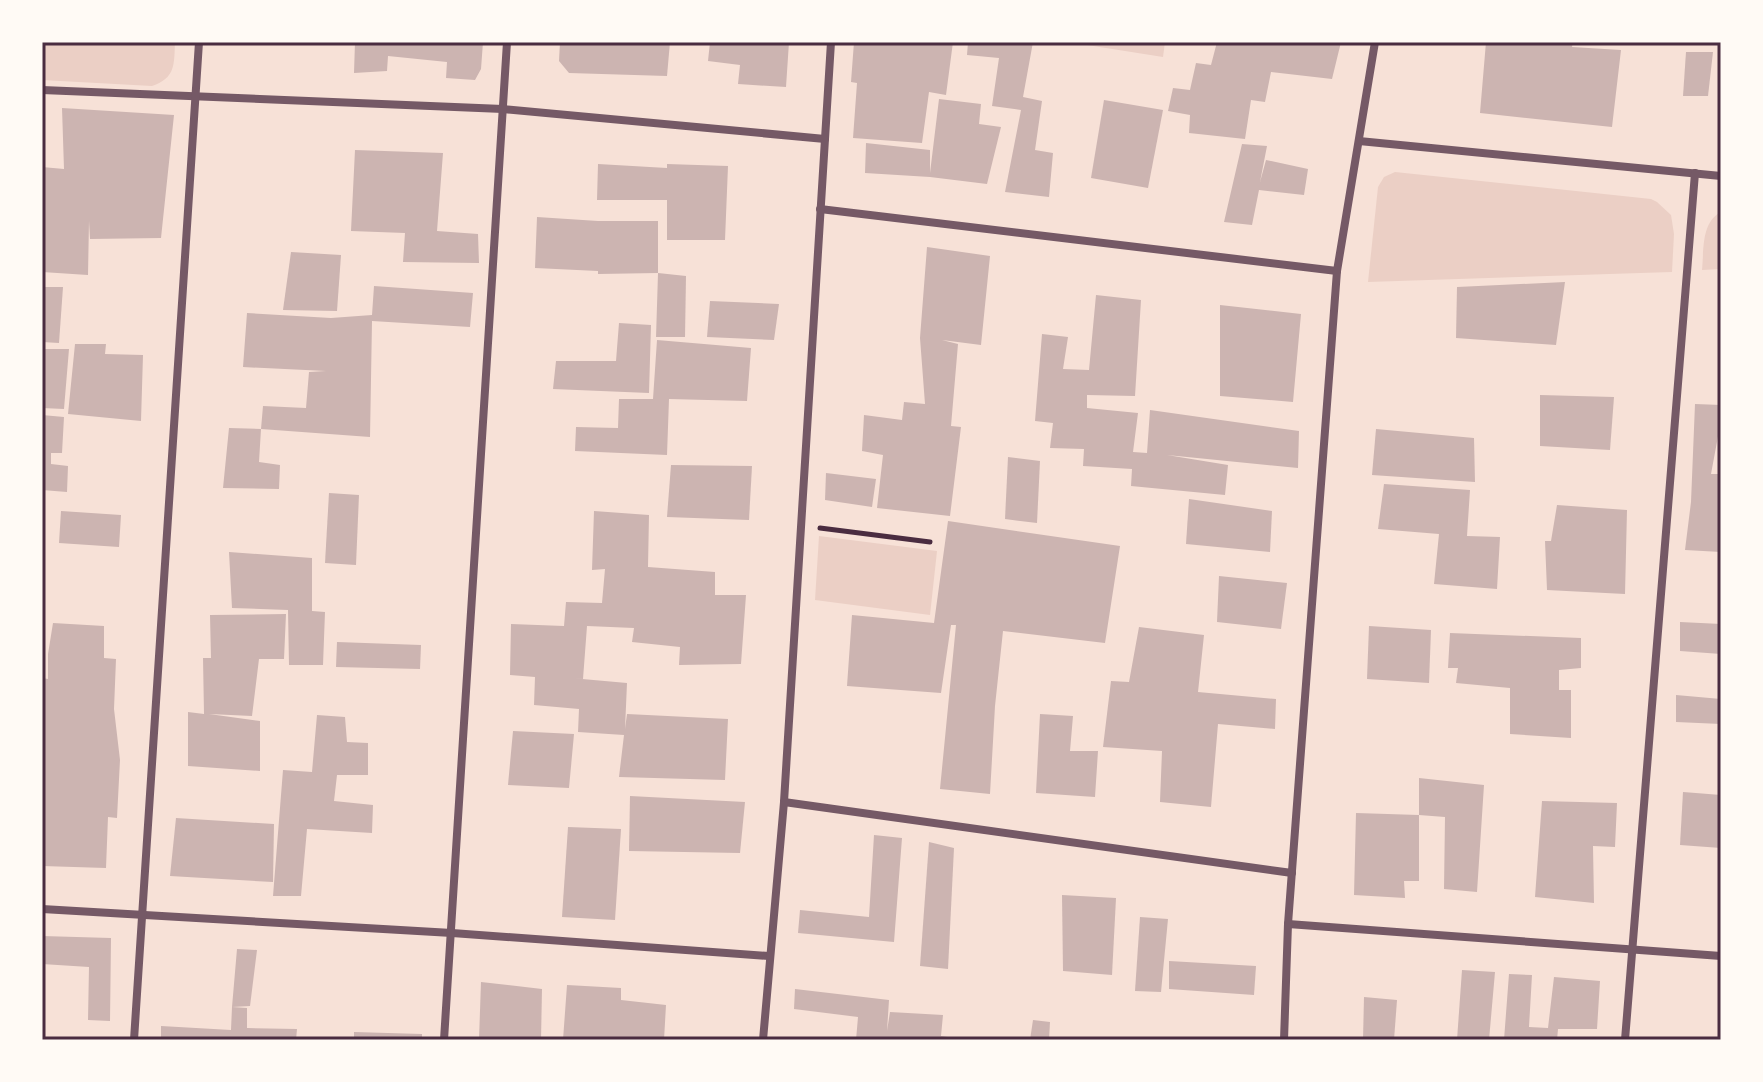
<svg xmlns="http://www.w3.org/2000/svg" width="1763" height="1082" viewBox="0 0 1763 1082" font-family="'Archivo Narrow',sans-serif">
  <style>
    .green { fill: #ebcfc5 }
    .building { fill: #ccb4b1 }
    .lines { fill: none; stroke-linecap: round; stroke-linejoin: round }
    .path { stroke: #4a2c40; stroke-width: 5 }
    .minor { stroke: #755966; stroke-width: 8 }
    .neatline { fill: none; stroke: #4a2c40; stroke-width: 3 }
  </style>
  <rect width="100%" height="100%" fill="#f7e1d7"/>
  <g class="green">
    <path d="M42 42H175C174 64 176 78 152 86L42 80Z"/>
    <path d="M1068 42H1165L1163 57Z"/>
    <path d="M1395 172 1651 199 1657 202 1671 215 1674 234 1672 272 1368 282 1378 187 1384 177Z"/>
    <path d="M1721 212V269L1702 270C1704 251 1701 222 1721 212Z"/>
    <path d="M819 536 937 551 930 615 815 600Z"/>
  </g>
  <g class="building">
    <path d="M355 42H483L481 69 475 80 446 78 447 62 388 56 387 71 354 73Z"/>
    <path d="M560 42H670L667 76 569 73 559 61Z"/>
    <path d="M710 42H789L786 87 738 84 740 65 708 61Z"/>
    <path d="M854 42H953L946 95 929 92 922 143 853 138 857 83 851 82Z"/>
    <path d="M968 42H1033L1023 97 1042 101 1035 150 1053 153 1049 197 1005 192 1021 110 992 106 999 58 967 55Z"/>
    <path d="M1217 42H1341L1332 79 1271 72 1265 102 1251 100 1245 139 1189 133 1190 115 1168 111 1173 88 1190 90 1196 63 1211 65Z"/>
    <path d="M1486 42H1573L1572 47 1621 50 1612 127 1480 113Z"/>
    <path d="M1686 52H1713L1708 96H1683Z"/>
    <path d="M939 99 981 104 979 124 1001 127 987 184 930 177 865 173 866 143 930 150V173Z"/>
    <path d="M1104 100 1163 110 1148 188 1091 178Z"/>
    <path d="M62 108 174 115 161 238 90 239 89 221 88 275 42 272V167L64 169Z"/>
    <path d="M1242 144 1267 146 1260 182 1266 160 1308 169 1304 195 1259 190 1252 225 1224 222Z"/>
    <path d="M355 150 443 153 437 231 478 234 479 263 403 262 405 233 351 231Z"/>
    <path d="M598 164 667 168V164L728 166 725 240H667V200H597Z"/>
    <path d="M537 217 598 221H658V273L598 274V271L535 268Z"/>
    <path d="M927 247 990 256 981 345 942 340 958 344 951 426 961 427 950 516 877 508 883 455 862 451 864 415 902 420 904 402 925 404 920 338Z"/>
    <path d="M291 252 341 255 337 311 283 310Z"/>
    <path d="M658 273 686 276 685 337H656Z"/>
    <path d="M1565 282 1556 345 1456 338 1457 287Z"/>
    <path d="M374 286 473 293 470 327 372 321 370 437 261 429 263 406 306 408 309 372 326 371 243 367 247 313 331 318 372 315Z"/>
    <path d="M42 287H63L59 343 42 342Z"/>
    <path d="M1096 295 1141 300 1135 396 1087 395V408L1138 413 1133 452 1147 453 1150 410 1299 431 1298 468 1167 455 1228 465 1225 495 1131 486 1132 469 1083 466 1084 449 1050 448 1053 423 1035 421 1042 334 1068 337 1063 369 1089 370Z"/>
    <path d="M710 301 779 304 774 340 707 337Z"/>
    <path d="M1220 305 1301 314 1293 402 1220 396Z"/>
    <path d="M619 323 651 325 649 393 553 389 556 361H616Z"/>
    <path d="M657 340 751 348 747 401 669 399 667 455 575 451 576 427 618 428 619 399H653Z"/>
    <path d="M75 344H106L105 354 143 355 141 421 68 414Z"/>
    <path d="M42 349H69L64 409 42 408Z"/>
    <path d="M1540 395 1614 397 1610 450 1540 446Z"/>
    <path d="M1695 404 1721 405V431H1719L1711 474H1721V552L1685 550 1691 502Z"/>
    <path d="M42 415 64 417 62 453H51V464L68 466 67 492 42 490Z"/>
    <path d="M229 428 261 429 259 462 280 465 279 489 223 488Z"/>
    <path d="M1376 429 1474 438 1475 482 1372 475Z"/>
    <path d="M1008 457 1040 461 1037 523 1005 519Z"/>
    <path d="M671 465 752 466 749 520 667 517Z"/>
    <path d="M826 473 876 479 872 507 825 500Z"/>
    <path d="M1384 484 1470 490 1467 536 1500 537 1497 589 1434 584 1439 534 1378 529Z"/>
    <path d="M329 493 359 495 356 565 325 563Z"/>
    <path d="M1189 499 1272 511 1270 552 1186 544Z"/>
    <path d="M1557 505 1627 510 1625 594 1547 590 1545 541H1551Z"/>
    <path d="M61 511 121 515 119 547 59 543Z"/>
    <path d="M594 511 649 515 648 567 715 572V595H746L741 664 679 665 680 647 632 642 634 628 587 626 583 679 571 678 627 683 625 729 627 714 728 719 725 780 619 777 624 735 578 732 579 709 534 705 535 677 510 675 511 624 564 626 566 602 602 603 605 569 592 570Z"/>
    <path d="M948 521 1120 546 1105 643 1003 631 995 706 990 794 940 789 956 625H951L941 693 847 686 852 615 934 623Z"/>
    <path d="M229 552 312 558V611L325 612 323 665H289L288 610 232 608Z"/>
    <path d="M1219 576 1287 583 1281 629 1217 622Z"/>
    <path d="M286 614 284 659H259L252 716 209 714 260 721V771L188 766V712L204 714 203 658H211L210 615Z"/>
    <path d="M1680 622 1721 624V654L1680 651Z"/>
    <path d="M53 623 104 626V658L116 659 114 709 120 760 117 818 108 817 106 868 42 866V678L48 679V654Z"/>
    <path d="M1369 626 1431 630 1429 683 1367 679Z"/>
    <path d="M1139 627 1204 635 1198 692 1276 699 1275 729 1218 724 1211 807 1160 802 1162 751 1103 747 1111 681 1129 682Z"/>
    <path d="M1450 633 1581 638V668L1559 670V690H1571V738L1510 734V688L1456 683 1458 668H1448Z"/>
    <path d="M337 642 421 645 420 669 336 667Z"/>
    <path d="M1676 695 1721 699V724L1676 722Z"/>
    <path d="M1040 714 1073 716 1070 751H1098L1095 797 1036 793Z"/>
    <path d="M317 715 345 717 347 742 368 743V775H337L334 801 373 805 372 833 307 829 301 896H273L283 770 312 772Z"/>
    <path d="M513 731 574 734 569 788 508 785Z"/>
    <path d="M1419 778 1484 785 1477 892 1444 889 1445 817 1419 815Z"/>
    <path d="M1683 792 1721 795V848L1680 845Z"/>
    <path d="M630 796 745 802 740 853 629 851Z"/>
    <path d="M1542 801 1617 803 1615 847 1593 846 1594 903 1535 897Z"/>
    <path d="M1356 813 1419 815V881H1404L1405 898 1354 895Z"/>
    <path d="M176 818 274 824 273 882 170 876Z"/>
    <path d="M568 827 621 829 615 920 562 917Z"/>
    <path d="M874 835 902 838 894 942 798 933 800 910 869 917Z"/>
    <path d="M929 842 954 848 948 969 920 966Z"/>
    <path d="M1062 895 1116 898 1112 975 1063 971Z"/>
    <path d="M1140 917 1168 919 1161 992 1135 991Z"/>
    <path d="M42 936 111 938 110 1021 88 1020 89 967 42 964Z"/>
    <path d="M237 949 257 950 250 1006 232 1007 247 1008V1028L297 1029 296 1040H161V1026L231 1030 232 1007Z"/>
    <path d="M1169 961 1256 966 1254 995 1169 989Z"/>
    <path d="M1462 970 1495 972 1489 1040H1457Z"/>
    <path d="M1509 974 1532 975 1529 1027 1548 1028 1554 977 1600 981 1597 1029H1558L1557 1040H1504Z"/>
    <path d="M481 982 542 989 541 1040H479Z"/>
    <path d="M567 985 621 988V1000L666 1005 664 1040H563Z"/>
    <path d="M795 989 889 1000 887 1031 890 1012 943 1015 941 1036 954 1038V1040H856L858 1017 794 1009Z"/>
    <path d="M1364 997 1397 1000 1394 1040H1363Z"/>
    <path d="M1033 1020 1050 1022 1049 1040H1030Z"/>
    <path d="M354 1032 422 1034V1040H354Z"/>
  </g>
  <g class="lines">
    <path class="path" d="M820 528 930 542"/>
    <g class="minor">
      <path d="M42 90 503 109 825 139"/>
      <path d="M1359 141 1721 176"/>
      <path d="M820 209 1337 271"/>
      <path d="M784 802 1292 873"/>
      <path d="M42 909 452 933 769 956"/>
      <path d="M1288 924 1721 956"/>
      <path d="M134 1040 199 42"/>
      <path d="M444 1040 507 42"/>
      <path d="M763 1040 784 802 831 42"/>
      <path d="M1284 1040 1288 924 1337 271 1375 42"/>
      <path d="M1625 1040 1695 173"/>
    </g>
  </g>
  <rect width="1763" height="1082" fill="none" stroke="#fffaf5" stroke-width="88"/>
  <rect x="44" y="44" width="1675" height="994" class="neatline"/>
</svg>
